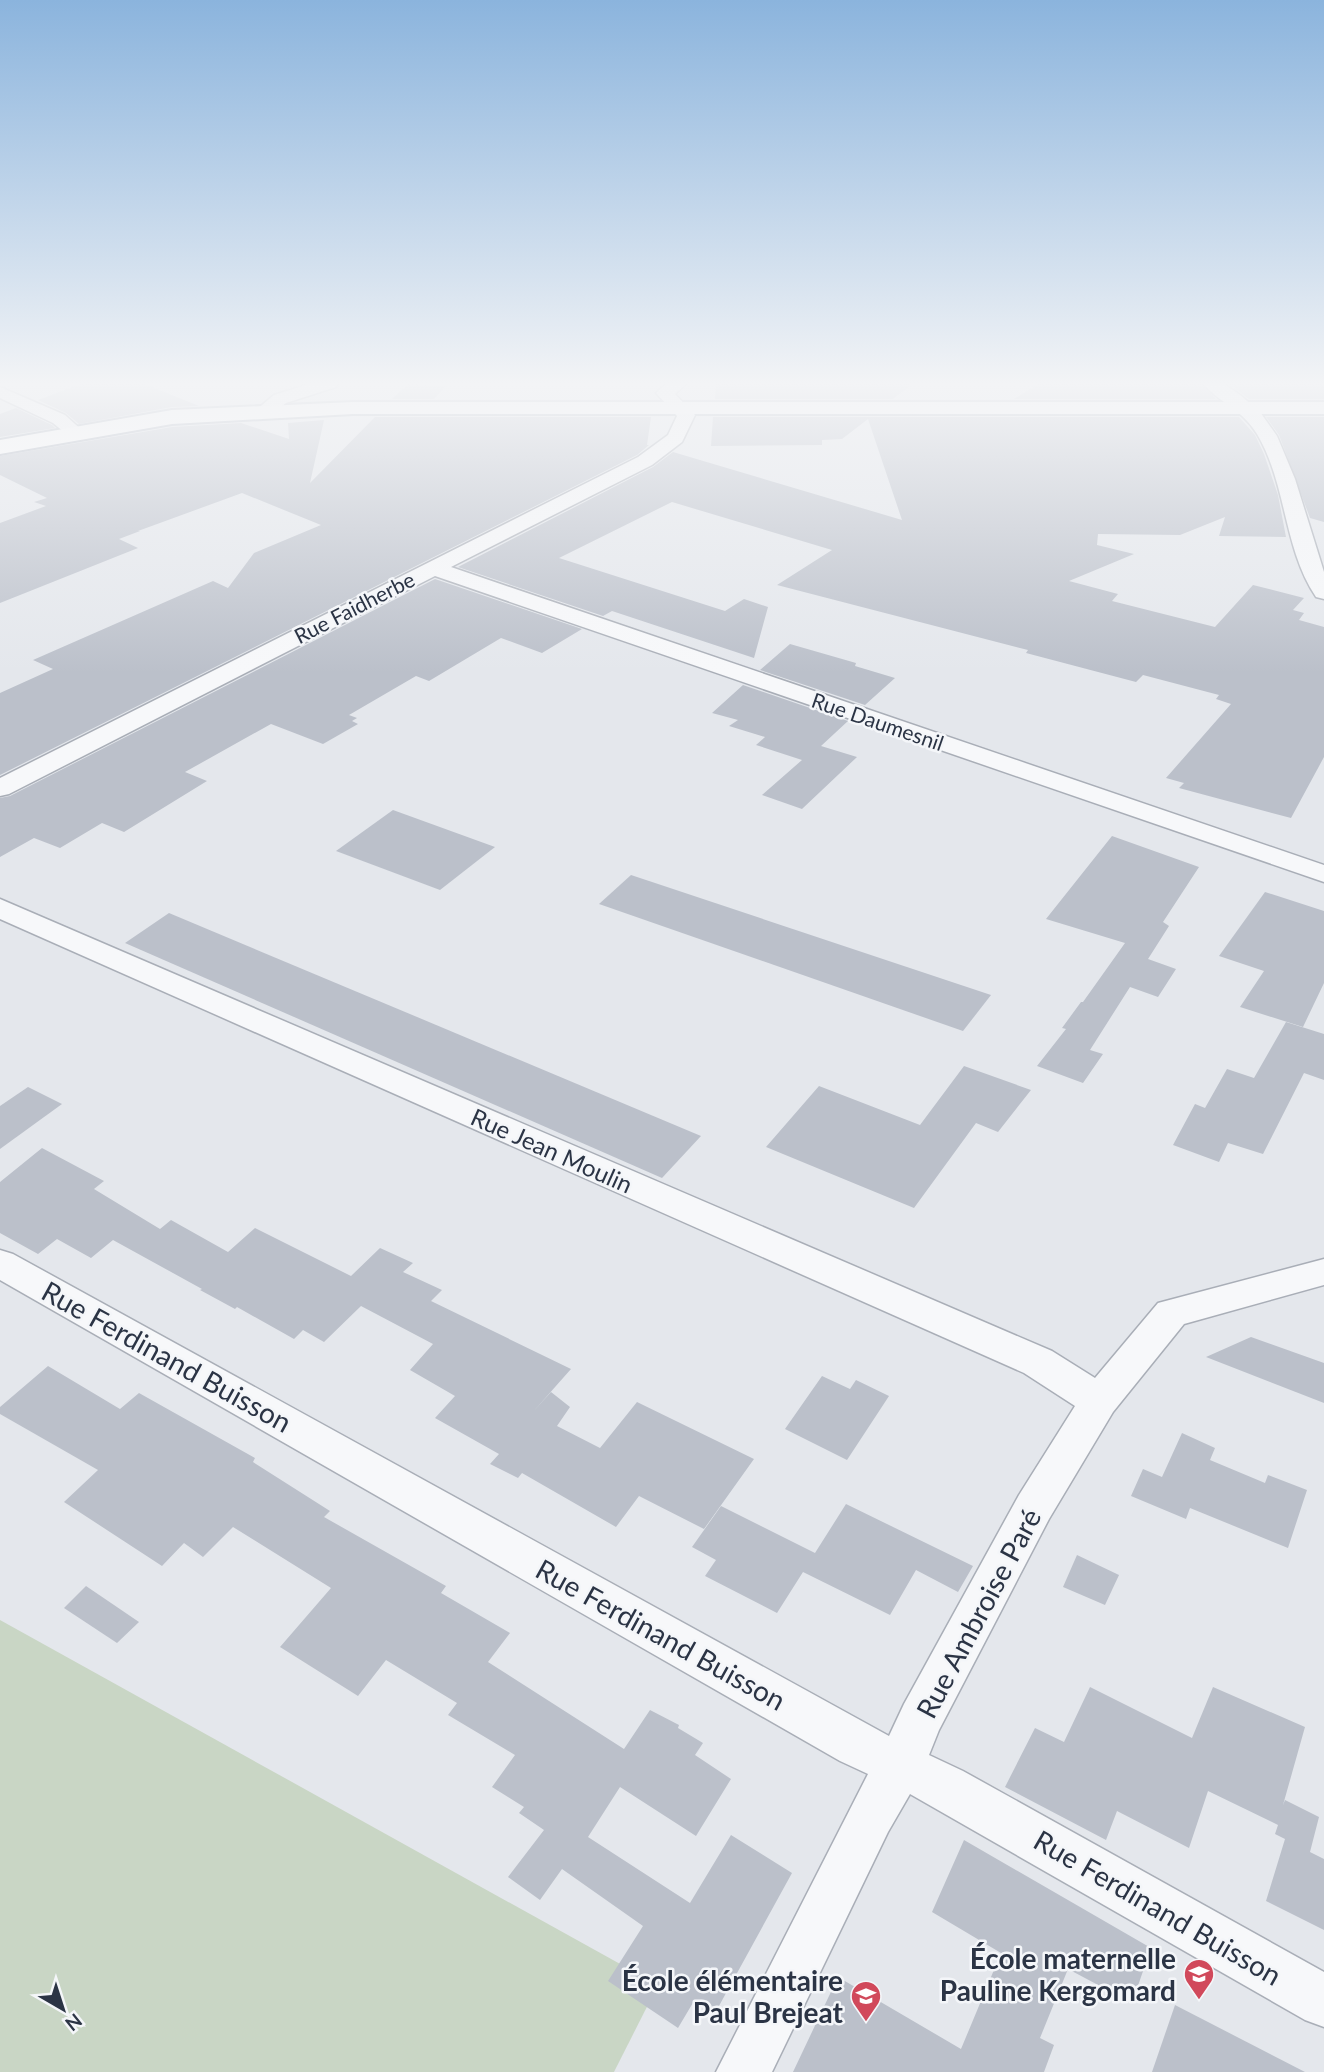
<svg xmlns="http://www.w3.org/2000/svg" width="1324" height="2072" viewBox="0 0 1324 2072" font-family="Lato,sans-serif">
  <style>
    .green { fill: #c9d6c5 }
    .building { fill: #bbc0ca }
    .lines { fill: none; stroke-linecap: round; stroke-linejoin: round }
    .street-casing { stroke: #a9aeb7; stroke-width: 3 }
    .primary-casing { stroke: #a3abb8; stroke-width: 4 }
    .street { fill: #f7f8fa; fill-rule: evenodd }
    .primary { fill: #fff; fill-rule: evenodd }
    .labels { text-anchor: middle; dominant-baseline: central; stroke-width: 5; stroke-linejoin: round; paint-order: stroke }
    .far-street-label { font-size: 21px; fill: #2b3445; stroke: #f4f6f9 }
    .street-label { font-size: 24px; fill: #2b3445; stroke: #f4f6f9 }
    .near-street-label { font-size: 28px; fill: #2b3445; stroke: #f4f6f9 }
    .near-poi-label { font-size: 28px; font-weight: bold; fill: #2b3445; stroke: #f4f6f9; text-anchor: end }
  </style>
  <rect width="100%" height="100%" fill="#e4e7ec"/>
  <path class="green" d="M0 1620 658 1985 614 2072H0Z"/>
  <g class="building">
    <path d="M83 383H142L199 406 172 407 79 424 66 413 38 400Z"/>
    <path d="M716 383H913L893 399H715Z"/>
    <path d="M1040 383H1201L1216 399H1014Z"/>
    <path d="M1228 383H1324V399H1249Z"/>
    <path d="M408 384 446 386 434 399H392Z"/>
    <path d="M16 408 52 425 55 428 0 437V414Z"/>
    <path d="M375 417H651L647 445H649L637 455 0 775V693L53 669 33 660 213 581 228 588 254 553 321 525 242 493 138 531H140L119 539 138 548 0 603V523L46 506 34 502 47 498 0 475V456L172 427 241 423 289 439 288 423 324 420 310 483Z"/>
    <path d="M713 417H1239L1255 435 1264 454 1278 495 1286 537 1219 536 1225 517 1180 535 1098 534 1097 545 1134 554 1069 581 1118 594 1112 601 1215 627 1253 585 1304 598 1293 610 1304 613 1299 620 1324 627V757L1291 818 1179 788 1184 783 1166 778 1231 704 1216 699 1219 695 1143 675 1136 682 1026 653 1028 650 777 585 832 550 672 502 559 558 725 611 744 599 768 607 754 658 612 611 603 616 458 567 653 467 673 452 902 520 868 419 842 439 822 440V445L711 446Z"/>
    <path d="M1266 417H1324V522L1310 518 1279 435Z"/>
    <path d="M435 579 582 629 542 653 501 638 429 681 416 676 349 715 357 718 352 721 358 724 323 744 271 724 185 772 207 781 124 832 102 823 60 848 34 838 0 857V798L10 796Z"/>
    <path d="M790 644 856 663 855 666 895 678 865 705 760 670Z"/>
    <path d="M743 685 848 721 821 746 857 757 802 809 762 795 802 760 756 745 765 737 729 726 738 720 712 713Z"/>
    <path d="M393 810 495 847 440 890 336 851Z"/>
    <path d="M1112 836 1199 867 1163 922 1169 926 1148 959 1176 969 1158 997 1130 987 1090 1050 1103 1054 1083 1083 1037 1066 1066 1029 1062 1028 1081 1002H1083L1125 943 1046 919Z"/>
    <path d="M631 875 991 995 963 1031 599 904Z"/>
    <path d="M1265 892 1324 911V983L1303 1027 1240 1007 1264 971 1219 956Z"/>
    <path d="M169 913 701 1136 662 1178 125 943Z"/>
    <path d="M1286 1022 1324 1034V1080L1304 1073 1263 1154 1228 1143 1219 1162 1173 1145 1195 1104 1205 1108 1227 1069 1254 1078Z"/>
    <path d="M964 1066 1031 1090 998 1132 976 1123 914 1208 766 1147 819 1086 920 1125Z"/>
    <path d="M28 1087 62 1104 0 1149V1106Z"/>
    <path d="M42 1148 104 1181 94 1189 160 1229 171 1220 228 1252 255 1228 351 1276 380 1248 413 1263 403 1272 442 1290 431 1301 571 1369 532 1413 551 1392 570 1407 557 1426 600 1448 637 1402 754 1459 704 1529 639 1496 616 1527 522 1473 518 1478 490 1464 499 1454 435 1418 455 1396 410 1370 433 1344 361 1306 324 1342 303 1330 294 1339 237 1307 235 1309 200 1290 202 1289 113 1240 91 1258 57 1239 38 1254 0 1233V1182Z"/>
    <path d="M1251 1337 1324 1363V1403L1206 1357Z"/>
    <path d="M48 1366 120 1409 139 1393 255 1458 253 1462 330 1511 324 1517 446 1586 441 1593 510 1633 488 1662 624 1749 650 1710 679 1725 678 1728 703 1743 695 1755 731 1779 696 1836 620 1787 588 1837 690 1903 731 1835 792 1873 714 2015 694 2001 678 2028 608 1981 643 1926 562 1869 540 1900 508 1877 544 1830 519 1813 524 1807 492 1787 515 1755 448 1715 457 1703 386 1660 358 1696 280 1647 331 1588 233 1527 203 1557 184 1543 162 1566 64 1502 98 1470 0 1414V1407Z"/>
    <path d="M822 1376 850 1389 856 1380 889 1396 847 1460 785 1429Z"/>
    <path d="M1182 1433 1215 1448 1210 1460 1265 1483 1268 1475 1307 1490 1288 1548 1190 1508 1186 1519 1131 1496 1143 1469 1162 1477Z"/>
    <path d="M846 1504 973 1566 958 1592 916 1570 890 1615 803 1572 777 1613 705 1576 716 1560 692 1547 721 1506 815 1553Z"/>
    <path d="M1077 1555 1119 1575 1105 1605 1063 1587Z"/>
    <path d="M86 1586 139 1622 117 1643 64 1608Z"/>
    <path d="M1090 1687 1192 1738 1213 1687 1305 1727 1283 1805 1285 1800 1319 1817 1310 1852 1324 1859V1930L1266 1901 1285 1839 1275 1834 1278 1825 1208 1791 1189 1848 1117 1811 1106 1840 1005 1787 1035 1728 1064 1742Z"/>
    <path d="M964 1840 1151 1948 1132 2003 1068 1969 1040 2038 1054 2045 1044 2072H793L838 1977 961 2049 1001 1953 932 1912Z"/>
    <path d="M1175 2005 1305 2072H1152Z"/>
  </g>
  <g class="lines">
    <g class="street-casing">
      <g id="street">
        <path d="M312 383H338L336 387 286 403 270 415H258L255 411 274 395Z"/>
        <path d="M667 383H687L675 394 695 415 682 442 652 465 451 567 1324 865V882L435 576 9 794 0 796V778L638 457 668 435 677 416 656 393Z"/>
        <path d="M1203 383H1223L1240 395 1260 412 1277 436 1295 479 1324 572V599L1316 597C1283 548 1287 484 1257 434 1242 409 1219 403 1203 383Z"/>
        <path d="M0 387 65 415 85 433 82 437H70L53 423 0 398Z"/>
        <path d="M0 899 1052 1351 1095 1378 1158 1303 1324 1259V1285L1184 1324 1113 1412 1049 1519 939 1730 929 1755 963 1771 1324 1972V2027L1305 2020 910 1794 888 1832 772 2072H716L868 1774 840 1761 0 1280V1250L13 1254 889 1736 904 1704 1019 1495 1075 1406 1024 1373 0 919Z"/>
      </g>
    </g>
    <g class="primary-casing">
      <path id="primary" d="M353 402H1324V414H353L172 424 0 454V440L172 410Z"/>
    </g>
    <use href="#street" class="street"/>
    <use href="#primary" class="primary"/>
  </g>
  <linearGradient id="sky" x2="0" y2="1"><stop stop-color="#8bb4dd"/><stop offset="0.57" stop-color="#f3f4f6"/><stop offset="1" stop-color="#f3f4f6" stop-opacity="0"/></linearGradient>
  <rect width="1324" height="673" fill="url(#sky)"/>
  <defs>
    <g id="school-pin" transform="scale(1.575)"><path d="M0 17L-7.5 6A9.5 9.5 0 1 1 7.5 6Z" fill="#d1495b" stroke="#f4f6f9"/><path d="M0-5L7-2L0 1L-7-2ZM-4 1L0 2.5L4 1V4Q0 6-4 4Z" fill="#fff"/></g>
  </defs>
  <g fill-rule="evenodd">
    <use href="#school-pin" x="1199" y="1974"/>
    <use href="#school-pin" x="866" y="1996"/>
  </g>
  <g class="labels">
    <g class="far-street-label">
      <text transform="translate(354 607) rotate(-27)">Rue Faidherbe</text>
      <text transform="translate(878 721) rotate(19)">Rue Daumesnil</text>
    </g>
    <g class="street-label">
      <text transform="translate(552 1150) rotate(24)">Rue Jean Moulin</text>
    </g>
    <g class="near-street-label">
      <text transform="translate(167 1356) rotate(29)">Rue Ferdinand Buisson</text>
      <text transform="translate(978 1613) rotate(-62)">Rue Ambroise Paré</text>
      <text transform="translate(661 1634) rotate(29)">Rue Ferdinand Buisson</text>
      <text transform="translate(1158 1907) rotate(30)">Rue Ferdinand Buisson</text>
    </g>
    <g class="near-poi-label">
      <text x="1176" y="1958">École maternelle<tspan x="1176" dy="32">Pauline Kergomard</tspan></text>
      <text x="843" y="1980">École élémentaire<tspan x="843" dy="32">Paul Brejeat</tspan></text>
    </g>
  </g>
  <g transform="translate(63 2009) rotate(141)" stroke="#f4f6f9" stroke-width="5" paint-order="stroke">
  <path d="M0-5L12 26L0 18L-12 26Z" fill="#2b3445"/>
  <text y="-10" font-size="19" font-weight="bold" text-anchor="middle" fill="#2b3445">N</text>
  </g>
</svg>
